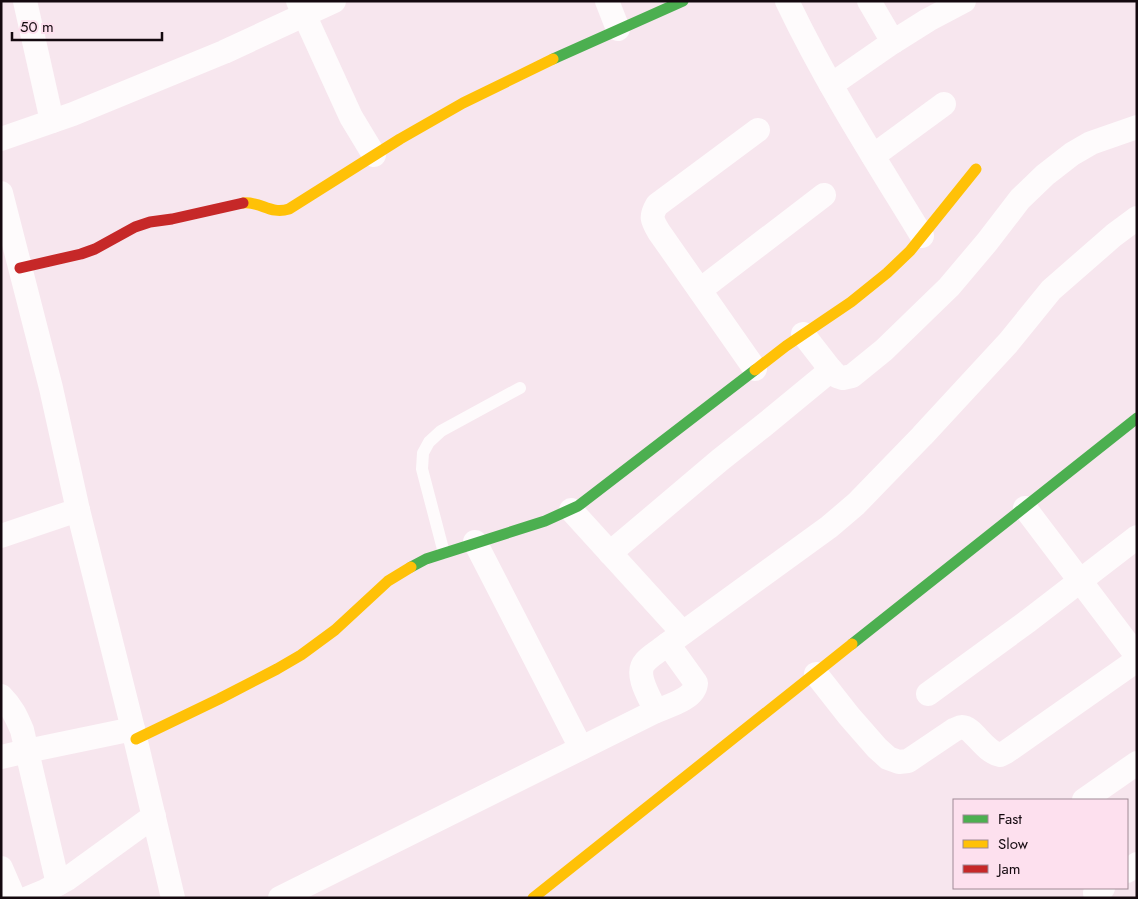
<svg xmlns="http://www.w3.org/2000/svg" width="1138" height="899" viewBox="0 0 1138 899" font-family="Jost,sans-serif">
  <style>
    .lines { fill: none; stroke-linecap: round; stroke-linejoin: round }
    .lane { stroke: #fefbfc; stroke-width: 12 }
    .street { stroke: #fefbfc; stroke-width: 24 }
    .fast { stroke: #4caf50; stroke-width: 11 }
    .slow { stroke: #ffc107; stroke-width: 11 }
    .jam { stroke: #c62828; stroke-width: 11 }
  </style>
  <rect width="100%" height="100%" fill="#f7e6ee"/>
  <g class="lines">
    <path class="lane" d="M444 553 422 469 423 453 429 442 441 431 520 388"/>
    <g class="street">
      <path d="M25 1 52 121"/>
      <path d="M298 1 351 117 374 155"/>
      <path d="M607 1 618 29"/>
      <path d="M787 1C826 83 875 159 922 236"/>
      <path d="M869 1 893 42"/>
      <path d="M831 85 893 42 928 20 964 1"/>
      <path d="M1 139 73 114 224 52 334 1"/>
      <path d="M873 156 944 104"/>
      <path d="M1 193 51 388 78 510 133 729 173 898"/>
      <path d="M700 290 824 195"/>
      <path d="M803 334 831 370 837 376 843 378 852 376 884 350 949 287 987 242 1020 199 1045 175 1072 154 1091 143 1137 127"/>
      <path d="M755 369 659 232C652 220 650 217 657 205L758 130"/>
      <path d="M1025 508 1137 656"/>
      <path d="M571 510 683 633"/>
      <path d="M1 536 78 510"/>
      <path d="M475 542 581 748"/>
      <path d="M610 553 720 460 763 426 831 370"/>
      <path d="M816 674 849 716 877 748 888 758 899 762 908 761 954 730C957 729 959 727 962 727 973 727 984 752 1000 755L1006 752 1137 660"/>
      <path d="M928 694 1028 621 1137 537"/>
      <path d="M1 696C12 707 16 716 22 730L58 884"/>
      <path d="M656 711C650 698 634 674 645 662 649 657 656 653 661 649L829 527 856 504 922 436 1008 343 1051 290 1114 235 1137 218"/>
      <path d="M1 757 27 751 133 729"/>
      <path d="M1084 800 1137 763"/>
      <path d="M1 868 14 898"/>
      <path d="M1127 871 1137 864"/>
      <path d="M1095 893 1103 888"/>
      <path d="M28 898 45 891 67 879 154 816"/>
      <path d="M280 898 656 711C668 706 695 699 696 683L668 644"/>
    </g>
    <g class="fast">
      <path d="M553 59 683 1"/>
      <path d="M411 567 426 559 545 521 578 506 755 370"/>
      <path d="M852 644 1137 418"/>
    </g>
    <g class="slow">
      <path d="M243 203C261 201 270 215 289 209L400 139 463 103 553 59"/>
      <path d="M755 370 786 346 851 302 887 273 910 251 976 169"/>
      <path d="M136 739 219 699 277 669 301 655 335 630 388 581 411 567"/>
      <path d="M533 898 852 644"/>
    </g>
    <path class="jam" d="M20 268 81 254 95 249 135 227 150 222 172 219 243 203"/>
  </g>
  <rect width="1138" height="899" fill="none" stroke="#14090f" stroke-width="5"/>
  <rect x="953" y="799" width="175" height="90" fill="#fde0ee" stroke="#a08a95"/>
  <rect x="963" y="815" width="25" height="8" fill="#4caf50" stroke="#a08a95"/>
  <text x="998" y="824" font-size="15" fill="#14090f">Fast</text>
  <rect x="963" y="840" width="25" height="8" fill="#ffc107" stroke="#a08a95"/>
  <text x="998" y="849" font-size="15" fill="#14090f">Slow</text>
  <rect x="963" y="865" width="25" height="8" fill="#c62828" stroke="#a08a95"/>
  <text x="998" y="874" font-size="15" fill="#14090f">Jam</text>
  <path d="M12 32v8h150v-8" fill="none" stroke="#14090f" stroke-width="2.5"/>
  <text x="20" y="32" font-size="15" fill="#14090f" stroke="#fde0ee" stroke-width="4" paint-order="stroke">50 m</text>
</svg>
